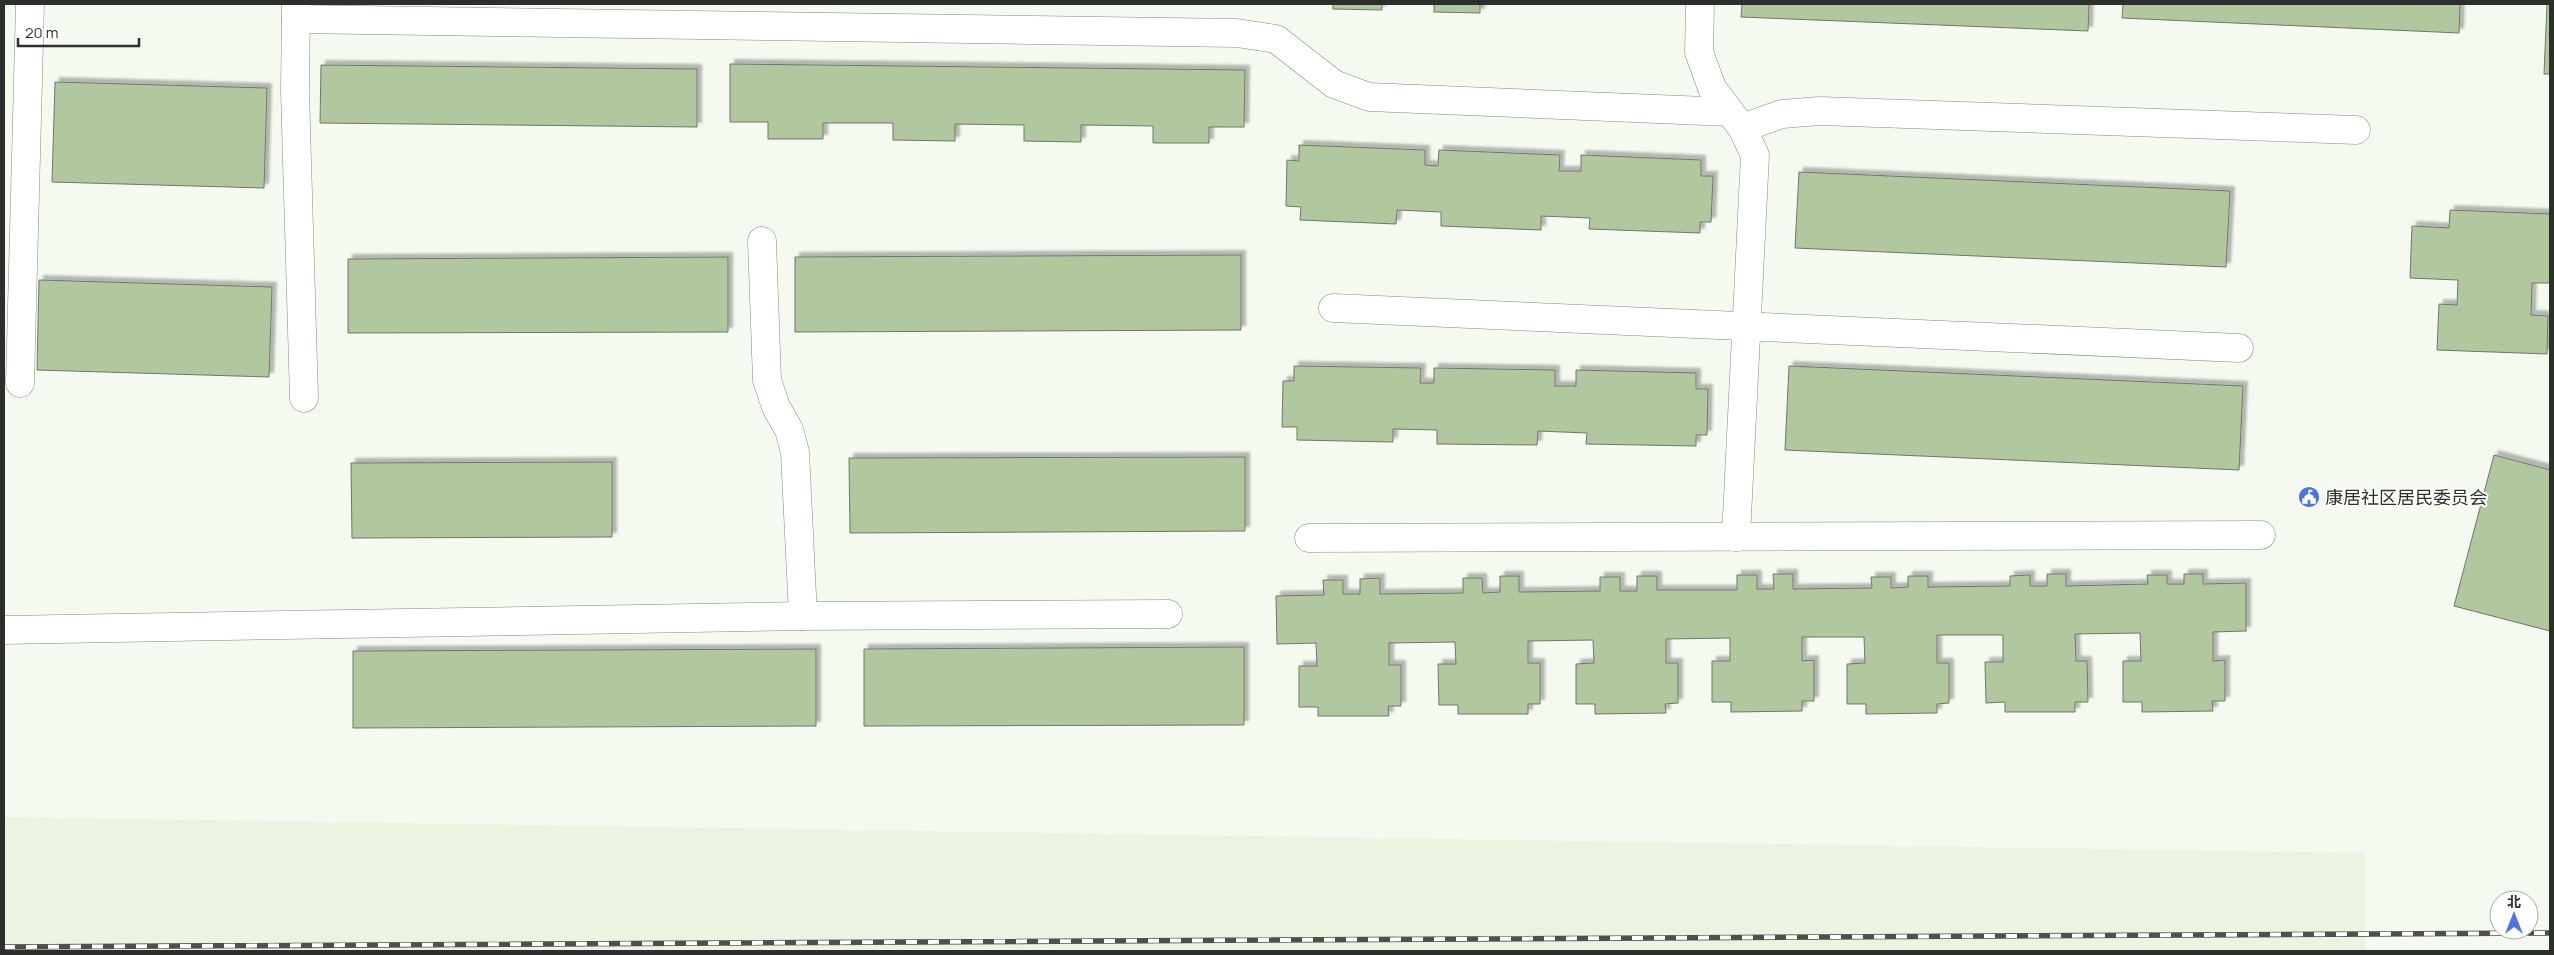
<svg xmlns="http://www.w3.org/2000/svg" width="2554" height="955" viewBox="0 0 2554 955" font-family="Manrope,'Noto Sans SC',sans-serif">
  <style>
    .built { fill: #eaf4e1 }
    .building { fill: #b1c79e; stroke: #71766c; filter: url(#shadow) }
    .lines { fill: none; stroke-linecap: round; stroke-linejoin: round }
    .minor-casing { stroke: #858a80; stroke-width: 29 }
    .minor { stroke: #fff; stroke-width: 28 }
    .rail-casing { stroke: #4d504b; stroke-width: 5.5 }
    .rail { stroke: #fff; stroke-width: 4; stroke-dasharray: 11; stroke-linecap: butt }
    .labels { text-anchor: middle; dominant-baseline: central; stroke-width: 4; stroke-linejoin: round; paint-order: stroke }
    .poi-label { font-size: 18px; fill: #2c2f2b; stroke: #fff; text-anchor: start }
  </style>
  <defs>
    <filter id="shadow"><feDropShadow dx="4.5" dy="-4.5" stdDeviation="1" flood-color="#0004"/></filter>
  </defs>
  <rect width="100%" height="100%" fill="#f4faef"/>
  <path class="built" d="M4 817 2366 853 2365 951H4Z"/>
  <g class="building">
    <path d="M1333 4H1382V10L1333 9Z"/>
    <path d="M1434 4H1480V13L1434 12Z"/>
    <path d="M1742 4H2089L2088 31 1741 17Z"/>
    <path d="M2123 4H2460L2459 33 2122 18Z"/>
    <path d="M2547 4H2550V74H2544Z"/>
    <path d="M730 64 1245 70 1244 127H1209V143H1153V126L1081 125V142L1024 141V125L955 124V141L893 140V123H823V139H768V122H730Z"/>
    <path d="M321 65 697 69V127L320 123Z"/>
    <path d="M55 82 267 88 264 188 52 182Z"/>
    <path d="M1299 145 1425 150V165L1438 166 1439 150 1560 155 1559 171H1581V155L1701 160V176H1713L1711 222H1700V233L1589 229 1590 218 1541 216V230L1441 226V212L1397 210 1396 224 1300 220 1301 207 1286 206 1287 160 1299 161Z"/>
    <path d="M1799 172 2230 191 2226 267 1795 248Z"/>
    <path d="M2450 210 2550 214V283H2532L2531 315 2548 316 2547 354 2437 350 2439 304 2457 305 2458 280 2410 278 2412 226 2449 228Z"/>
    <path d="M1241 255V330L795 332V257Z"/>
    <path d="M728 257V332L348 333V259Z"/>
    <path d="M39 280 272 287 269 377 37 370Z"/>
    <path d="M1294 366 1421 368 1420 383H1434V368L1555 370V386H1576V370L1696 373V389H1708L1707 435H1696V446L1586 444 1587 433 1538 431 1537 445 1437 444V430L1393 429V442L1297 440V427H1282L1283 381H1294Z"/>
    <path d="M1789 366 2243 386 2239 470 1785 450Z"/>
    <path d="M2494 455 2550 470V631L2454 606Z"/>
    <path d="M1245 457V531L850 533 849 458Z"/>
    <path d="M612 462V537L352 538 351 463Z"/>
    <path d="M1773 574H1793V589L1872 588 1871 577H1891V588L1908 587V576H1928V587L2010 586V576L2030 575V586H2047V574H2066V586L2148 584 2147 575H2167V584H2184V574H2203V584L2246 583V631L2213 632V661L2225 660V701H2212L2213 711 2142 712V702H2123V661H2141L2140 633 2075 634 2076 661H2087L2088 702H2075V712H2005V702L1986 703 1985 662H2003V635H1937V663H1949V703L1937 704V713L1866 714V704H1847V664L1865 663 1864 637H1802V661L1814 660V701H1802V711L1731 712V702H1712V661H1730V638L1666 639V663H1678V703L1665 704 1666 713 1595 714V704H1576V664L1594 663 1593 640 1528 641V663H1540V704H1528V714H1458V705H1439L1438 664H1456L1455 642 1389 643V665H1401V706H1388L1389 716H1318V707H1299V666H1317L1316 643 1277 644 1276 596 1324 595 1323 580H1343V594H1360V579L1380 578V594L1463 593V578H1482L1483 593 1500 592V576H1519V592L1600 591V577H1620V591H1637V576H1657V590H1737V575H1757V589H1774Z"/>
    <path d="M1244 647V725L864 726V649Z"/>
    <path d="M816 649V726L353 728V651Z"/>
  </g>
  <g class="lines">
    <g class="minor-casing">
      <g id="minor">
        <path d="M296 4 295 92 304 398"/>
        <path d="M1700 4 1699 52 1712 88 1742 128 1755 155 1736 537"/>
        <path d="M296 19 1237 33 1276 39 1334 84 1369 97 1730 112"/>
        <path d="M1742 128 1782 114 1820 111 2356 130"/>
        <path d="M762 241 767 380 776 407 789 430 795 452 803 616"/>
        <path d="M1333 308 2239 348"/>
        <path d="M20 383 30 4"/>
        <path d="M1309 538 2261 535"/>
        <path d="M4 630 803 616 1168 614"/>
      </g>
    </g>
    <use href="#minor" class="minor"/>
    <g class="rail-casing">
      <path id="rail" d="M4 947 2550 933"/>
    </g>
    <use href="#rail" class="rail"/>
  </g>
  <defs>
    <g id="civic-disc" transform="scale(1.125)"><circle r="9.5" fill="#4c74e7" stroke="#fff"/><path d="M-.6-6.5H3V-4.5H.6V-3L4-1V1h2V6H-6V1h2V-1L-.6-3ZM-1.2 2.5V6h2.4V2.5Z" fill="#fff"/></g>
  </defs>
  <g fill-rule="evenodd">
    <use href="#civic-disc" x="2309" y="497"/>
  </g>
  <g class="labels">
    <g class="poi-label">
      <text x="2325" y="497">康居社区居民委员会</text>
    </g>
  </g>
  <rect width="2554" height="955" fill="none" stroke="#2c2f2b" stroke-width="10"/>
  <g transform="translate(2514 915)"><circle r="24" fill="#ffffff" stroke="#abacaa"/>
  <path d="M0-4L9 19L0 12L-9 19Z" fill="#4c74e7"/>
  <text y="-8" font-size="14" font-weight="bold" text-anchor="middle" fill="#2c2f2b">北</text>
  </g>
  <path d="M18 38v8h121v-8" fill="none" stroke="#2c2f2b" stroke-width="2.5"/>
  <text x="25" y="38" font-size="15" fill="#2c2f2b" stroke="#ffffff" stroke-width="4" paint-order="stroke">20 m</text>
</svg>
